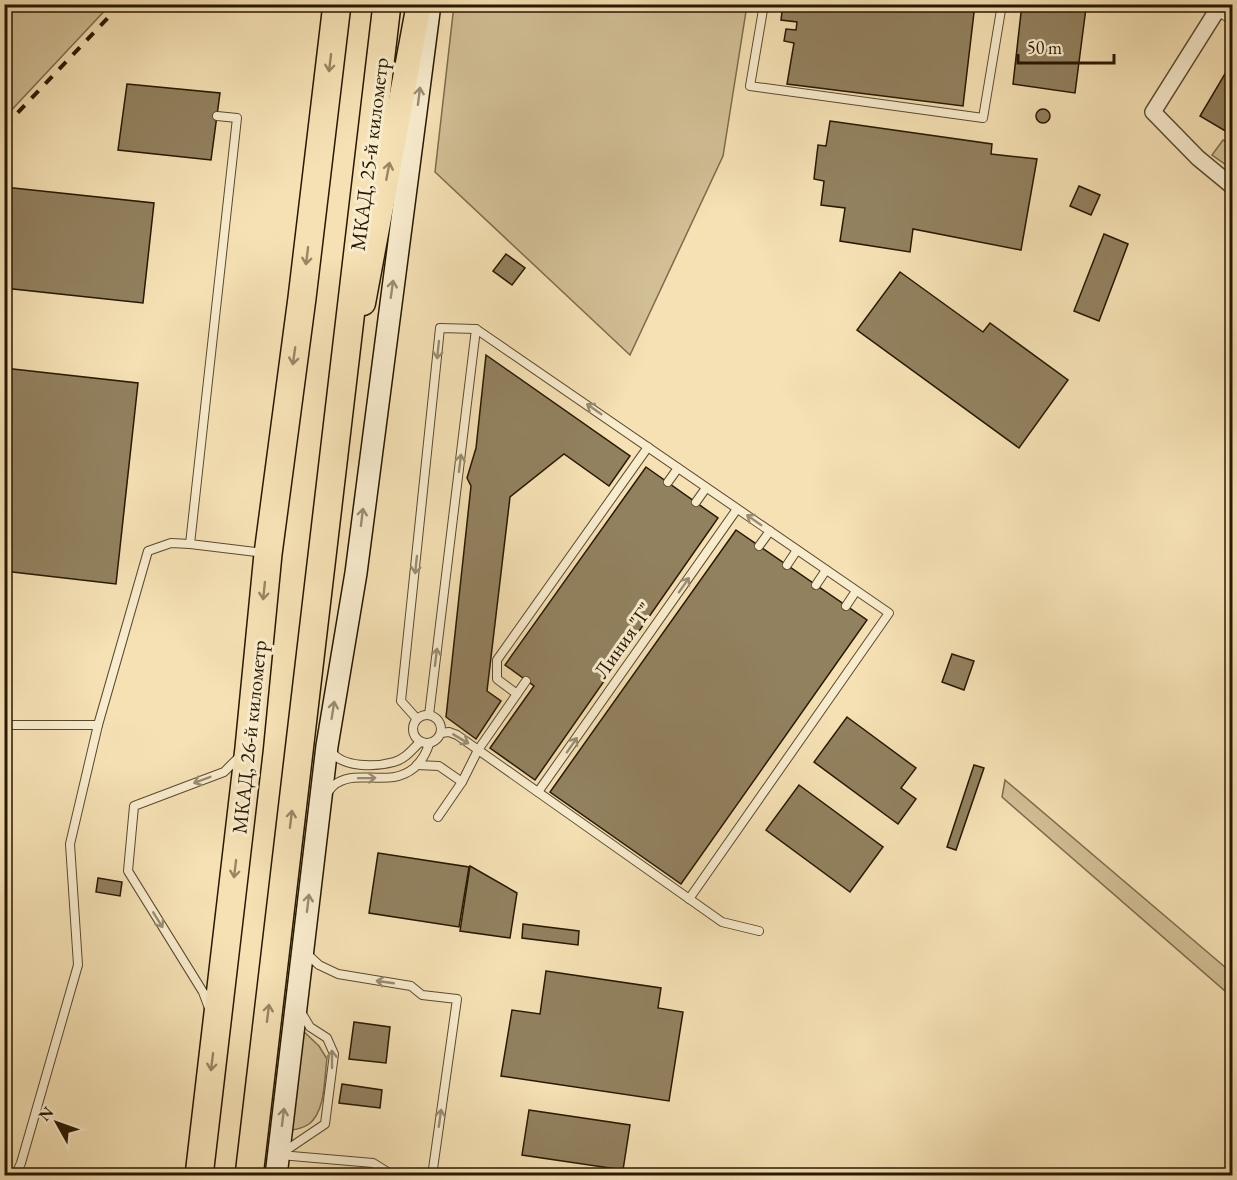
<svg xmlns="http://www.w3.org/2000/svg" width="1237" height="1180" viewBox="0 0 1237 1180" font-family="'EB Garamond',serif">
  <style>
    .green { fill: #d2bf96; stroke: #7c6c4c; stroke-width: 1.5 }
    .building { fill: #92815f; stroke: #271802; stroke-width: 1.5 }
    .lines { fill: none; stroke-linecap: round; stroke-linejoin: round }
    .lane-casing { stroke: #5a4a2e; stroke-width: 10 }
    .street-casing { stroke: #5a4a2e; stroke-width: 18 }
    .secondary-casing { stroke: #271802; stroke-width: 24 }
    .primary-casing { stroke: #271802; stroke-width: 27 }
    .highway-casing { stroke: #271802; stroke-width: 30 }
    .lane { stroke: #f8ecce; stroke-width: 8 }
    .street { stroke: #f8ecce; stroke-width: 15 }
    .secondary { stroke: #f8ecce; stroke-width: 21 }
    .primary { stroke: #f5e1b4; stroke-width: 24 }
    .highway { stroke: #f5e1b4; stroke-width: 27 }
    .rail { stroke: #271802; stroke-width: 4; stroke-dasharray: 10 10; stroke-linecap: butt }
    .oneway { stroke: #988764 }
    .oneway2 { stroke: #9a8d72 }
    .labels { text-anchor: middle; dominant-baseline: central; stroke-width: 6; stroke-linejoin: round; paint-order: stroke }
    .street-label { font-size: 21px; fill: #271802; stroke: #f8ecce }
  </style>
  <rect width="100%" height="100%" fill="#f5e1b4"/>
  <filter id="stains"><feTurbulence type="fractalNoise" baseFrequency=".00333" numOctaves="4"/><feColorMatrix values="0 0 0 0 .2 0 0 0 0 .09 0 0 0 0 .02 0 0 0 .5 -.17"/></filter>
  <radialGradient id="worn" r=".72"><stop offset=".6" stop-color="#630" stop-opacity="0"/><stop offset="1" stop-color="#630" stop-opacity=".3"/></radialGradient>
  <g class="green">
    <path d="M4 5H110L5 117H4Z"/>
    <path d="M454 5H747L723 156 630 355 435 172Z"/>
    <path d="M1223 140 1232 145V169L1212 155Z"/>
    <path d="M1005 780 1232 973V997L1002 797Z"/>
    <path d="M298 1026 319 1046 327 1059C324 1078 326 1111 309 1124 302 1129 293 1130 286 1131Z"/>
  </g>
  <g class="building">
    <path d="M783 4H975L963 106 787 84 794 43 784 41 786 29 796 30 797 22 781 20Z"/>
    <path d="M1022 4H1051L1086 8 1075 93 1013 84Z"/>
    <path d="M1232 62V123L1227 132 1200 116Z"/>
    <path d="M127 84 220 93 211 160 118 150Z"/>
    <circle cx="1043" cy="116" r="7"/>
    <path d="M830 121 992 144 991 154 1037 159 1021 250 913 229 910 252 840 241 845 208 821 205 824 181 814 179 818 145 826 146Z"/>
    <path d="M1079 186 1100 195 1091 215 1070 206Z"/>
    <path d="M4 187 154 203 143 303 4 288Z"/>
    <path d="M1104 234 1128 244 1099 321 1074 311Z"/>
    <path d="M506 254 525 268 512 285 493 271Z"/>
    <path d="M900 272 983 332 990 323 1068 380 1019 448 857 330Z"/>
    <path d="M486 355 630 456 609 486 564 454 510 497 487 691 501 701 476 739 446 717 471 486 467 478 476 448Z"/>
    <path d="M4 368 138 383 116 584 4 571Z"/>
    <path d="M646 467 718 518 535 780 490 748 534 686 505 665Z"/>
    <path d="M736 530 867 620 681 884 550 792Z"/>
    <path d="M952 654 974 661 964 690 942 682Z"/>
    <path d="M847 717 916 768 901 788 916 799 898 824 814 762Z"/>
    <path d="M974 765 984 768 956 850 947 847Z"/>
    <path d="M799 785 883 847 850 892 766 830Z"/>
    <path d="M378 853 469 867 459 927 369 913Z"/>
    <path d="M470 866 517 893 510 938 460 931Z"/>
    <path d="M98 878 122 882 120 896 96 892Z"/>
    <path d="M523 924 579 931 578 945 522 938Z"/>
    <path d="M546 971 661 988 658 1008 683 1012 669 1101 501 1076 512 1010 540 1014Z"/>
    <path d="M354 1022 390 1027 386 1063 349 1059Z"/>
    <path d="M342 1084 382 1090 380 1108 339 1103Z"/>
    <path d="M529 1110 630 1125 623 1170 522 1155Z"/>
  </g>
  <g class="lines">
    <g class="lane-casing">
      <g id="lane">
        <path d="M764 4 750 86 983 118 1002 4"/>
        <path d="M1217 11 1232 20"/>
        <path d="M217 116 237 118 190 544 264 553"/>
        <path d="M668 482 678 468"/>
        <path d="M696 502 706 488"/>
        <path d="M759 546 770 531"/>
        <path d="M787 565 797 550"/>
        <path d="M816 585 826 570"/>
        <path d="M846 606 856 591"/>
        <path d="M517 694 497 679V660L648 447"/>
        <circle cx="427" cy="729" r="14"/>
        <path d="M429 715 476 329"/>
        <path d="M417 719 401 701 440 328 476 329 889 613 689 899"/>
        <path d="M4 725H98L148 551 171 543 190 544"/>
        <path d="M441 733 449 732 457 735 722 922 759 931"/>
        <path d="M331 751C342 768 376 767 394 762 405 759 412 750 420 742"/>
        <path d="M417 765 439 766 462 782"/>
        <path d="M538 792 737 509"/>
        <path d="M327 793C330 790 333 785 337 783 360 769 390 788 414 768 422 761 426 754 429 744"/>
        <path d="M438 817 462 782 478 750 526 681"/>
        <path d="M306 953 319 965 338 974 411 986 422 995 457 999 432 1176"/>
        <path d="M209 1008 203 992 128 871 134 806 224 772 239 757"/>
        <path d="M282 1153 325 1124 334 1054 327 1038 310 1027 301 1012"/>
        <path d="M280 1155 373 1163 394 1176"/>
        <path d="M15 1176 21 1163 78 965 70 844 98 725"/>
      </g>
    </g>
    <g class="street-casing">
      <path id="street" d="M1221 4 1153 112 1198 158 1232 186"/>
    </g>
    <g class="secondary-casing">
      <path id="secondary" d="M276 1176 327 746 356 573 430 4"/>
    </g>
    <g class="primary-casing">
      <path id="primary" d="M363 303 419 4"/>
    </g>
    <g class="highway-casing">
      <g id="highway">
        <path d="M199 1176 249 748 268 554 302 298 337 4"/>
        <path d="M249 1176 387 4"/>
      </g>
    </g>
    <use href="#lane" class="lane"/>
    <use href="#street" class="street"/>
    <use href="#secondary" class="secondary"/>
    <use href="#primary" class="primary"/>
    <use href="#highway" class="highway"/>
    <path class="rail" d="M4 127 121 4"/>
  </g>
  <defs><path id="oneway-shaft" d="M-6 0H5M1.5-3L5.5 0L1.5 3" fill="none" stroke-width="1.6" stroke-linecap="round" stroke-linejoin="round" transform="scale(1.5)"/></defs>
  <g class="oneway">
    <use href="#oneway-shaft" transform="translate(330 63) rotate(97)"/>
    <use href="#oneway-shaft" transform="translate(388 171) rotate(-79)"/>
    <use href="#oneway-shaft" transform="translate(307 256) rotate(97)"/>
    <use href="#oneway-shaft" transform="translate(294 356) rotate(98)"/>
    <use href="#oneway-shaft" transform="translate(264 591) rotate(96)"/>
    <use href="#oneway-shaft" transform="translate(291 819) rotate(-83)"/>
    <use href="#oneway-shaft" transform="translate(235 869) rotate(97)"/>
    <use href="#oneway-shaft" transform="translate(268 1013) rotate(-83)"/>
    <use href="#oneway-shaft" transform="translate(212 1062) rotate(97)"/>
  </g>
  <g class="oneway2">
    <use href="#oneway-shaft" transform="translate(419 96) rotate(-83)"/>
    <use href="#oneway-shaft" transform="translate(392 289) rotate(-82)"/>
    <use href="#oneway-shaft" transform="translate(438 350) rotate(96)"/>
    <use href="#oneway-shaft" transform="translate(594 409) rotate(-145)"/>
    <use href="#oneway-shaft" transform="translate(460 463) rotate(-83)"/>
    <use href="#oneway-shaft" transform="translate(362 517) rotate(-83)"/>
    <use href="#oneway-shaft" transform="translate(754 520) rotate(-145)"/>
    <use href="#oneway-shaft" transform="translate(416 565) rotate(96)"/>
    <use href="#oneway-shaft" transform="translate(684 585) rotate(-55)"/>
    <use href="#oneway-shaft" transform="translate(436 657) rotate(-83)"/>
    <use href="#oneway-shaft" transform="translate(333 710) rotate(-81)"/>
    <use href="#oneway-shaft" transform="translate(461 739) rotate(31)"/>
    <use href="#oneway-shaft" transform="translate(572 745) rotate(-55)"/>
    <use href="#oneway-shaft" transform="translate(367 778) rotate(-1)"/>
    <use href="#oneway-shaft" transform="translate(202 780) rotate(159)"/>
    <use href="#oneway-shaft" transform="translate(308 903) rotate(-83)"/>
    <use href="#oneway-shaft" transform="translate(158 920) rotate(58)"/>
    <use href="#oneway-shaft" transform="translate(385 982) rotate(-172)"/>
    <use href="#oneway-shaft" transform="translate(332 1059) rotate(-90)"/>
    <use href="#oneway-shaft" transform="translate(283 1117) rotate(-83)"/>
    <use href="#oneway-shaft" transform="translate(440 1118) rotate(-82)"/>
  </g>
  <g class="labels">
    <g class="street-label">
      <text transform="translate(369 154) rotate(-83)">МКАД, 25-й километр</text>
      <text transform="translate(623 640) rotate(-55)">Линия "Г"</text>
      <text transform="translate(249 737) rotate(-84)">МКАД, 26-й километр</text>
    </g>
  </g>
  <rect width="1237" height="1180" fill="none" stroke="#f5e1b4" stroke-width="24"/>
  <rect x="6" y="6" width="1225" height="1168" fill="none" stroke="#271802" stroke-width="3"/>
  <rect x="12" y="12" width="1213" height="1156" fill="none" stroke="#271802" stroke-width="1.5"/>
  <g transform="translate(57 1123) rotate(310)" stroke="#f8ecce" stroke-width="4.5" paint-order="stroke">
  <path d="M0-4.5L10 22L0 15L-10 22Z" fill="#271802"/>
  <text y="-9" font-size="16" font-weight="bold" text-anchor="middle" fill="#271802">N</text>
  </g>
  <path d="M1018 54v9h96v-9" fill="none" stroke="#271802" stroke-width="3"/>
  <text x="1027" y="54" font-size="18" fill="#271802" stroke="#f8ecce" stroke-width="4.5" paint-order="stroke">50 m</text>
  <rect width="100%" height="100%" filter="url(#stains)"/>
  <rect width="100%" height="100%" fill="url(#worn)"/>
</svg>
